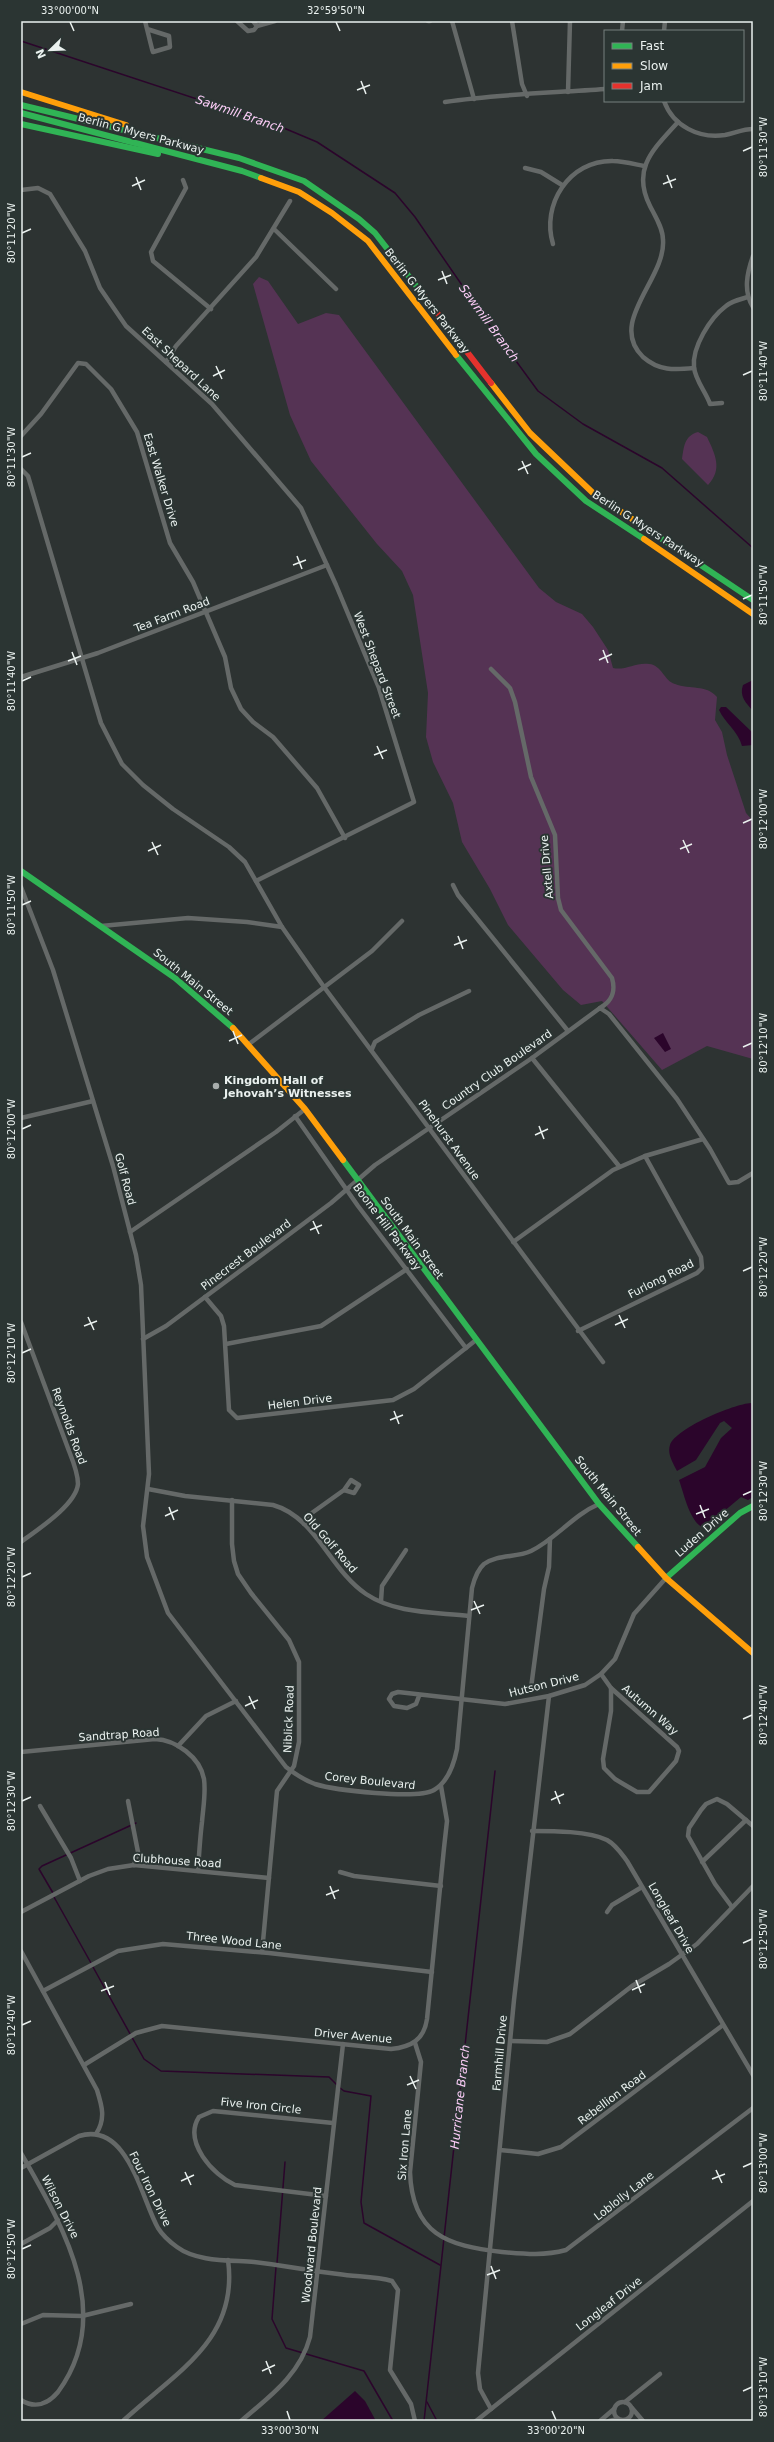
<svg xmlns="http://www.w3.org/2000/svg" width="774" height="2442" viewBox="0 0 774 2442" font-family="'DejaVu Sans',sans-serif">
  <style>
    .green { fill: #553354 }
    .water { fill: #2b052b }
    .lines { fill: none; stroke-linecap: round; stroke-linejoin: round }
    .stream { stroke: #2b052b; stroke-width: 1.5 }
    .street { stroke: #656968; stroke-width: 4.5 }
    .fast { stroke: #30b455; stroke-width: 6 }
    .slow { stroke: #ff9f0a; stroke-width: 6 }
    .jam { stroke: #e5322d; stroke-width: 6 }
    .ticks { fill: none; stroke: #eaf1ef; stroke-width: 1.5 }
    .poi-dot { fill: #a8aead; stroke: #2b3533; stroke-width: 1.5 }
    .labels { text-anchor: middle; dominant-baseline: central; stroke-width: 4; stroke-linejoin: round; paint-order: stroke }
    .street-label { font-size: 11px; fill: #eaf1ef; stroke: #2b3533 }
    .poi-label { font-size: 11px; font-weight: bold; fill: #eaf1ef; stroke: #2b3533; text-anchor: start }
    .water-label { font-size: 12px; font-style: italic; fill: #fccdf8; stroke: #2b3533 }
    .neatline { fill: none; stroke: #eaf1ef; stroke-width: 1.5 }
    .ticks-label { font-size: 10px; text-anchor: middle; fill: #eaf1ef }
  </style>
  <rect width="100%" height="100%" fill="#2d3332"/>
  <g class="green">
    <path d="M259 277 268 281 298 324 326 313 339 315 539 588 556 602 582 614 593 627 608 650 613 668C625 671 636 662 649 664 662 665 664 681 675 684 690 690 706 684 717 697L715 720 722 732 727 755 746 813 753 821V1059L707 1046 662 1070 602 1001 581 1005 563 990 508 925 490 889 462 842 453 803 433 762 426 737 428 693 413 595 402 571 377 544 311 461 290 415 253 284Z"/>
    <path d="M698 432 707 437C715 454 723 469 708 485L682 459C684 447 684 436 698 432Z"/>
  </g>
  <g class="water">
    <path d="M753 680V711C746 703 739 696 743 685Z"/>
    <path d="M721 707H726L753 733V745L742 746C738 731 725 723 719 710Z"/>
    <path d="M663 1033 671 1049 665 1052 654 1038Z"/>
    <path d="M751 1403 753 1407V1497L748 1500 741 1497 704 1528C690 1523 684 1494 679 1480L705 1467 721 1438 732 1428 724 1421 720 1423 696 1460 677 1471C673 1463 667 1454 670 1445 676 1428 734 1404 751 1403Z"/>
    <path d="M355 2391 365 2401 376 2421H321Z"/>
  </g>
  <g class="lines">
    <g class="stream">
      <path d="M21 41 279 126 317 142 395 193 415 217 486 320 538 391 583 424 662 468 753 548"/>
      <path d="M53 1893 39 1869 42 1866 136 1823"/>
      <path d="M54 1897 91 1963"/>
      <path d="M93 1967 144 2059 161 2071 329 2077 337 2085"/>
      <path d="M340 2088 344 2091 371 2096 361 2202 364 2223 440 2265"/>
      <path d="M277 2263 285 2162"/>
      <path d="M276 2267 272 2319 286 2348 364 2371 393 2421"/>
      <path d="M427 2402 437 2421"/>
      <path d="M424 2421 495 1771"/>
    </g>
    <g class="street">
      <path d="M145 21 152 49 153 52 170 47 169 36 147 29"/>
      <path d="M237 21 248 31 254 30 257 26 253 21"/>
      <path d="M428 21H430"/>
      <path d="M452 21 474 99"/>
      <path d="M512 21 522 84 527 96"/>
      <path d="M257 26 275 21"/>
      <path d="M622 31 623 21"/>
      <path d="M664 31 665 21"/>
      <path d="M568 92 570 21"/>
      <path d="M664 101C673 126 699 139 725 135 735 133 743 129 753 129"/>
      <path d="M445 102C498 94 552 93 605 89"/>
      <path d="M678 122C654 149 631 168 650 206 655 216 663 228 663 240 666 279 607 322 643 357 659 371 674 370 694 368"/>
      <path d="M525 168 541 172 562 185"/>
      <path d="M183 180 186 188 151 252 153 261 211 309"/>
      <path d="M21 190 38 188 50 194 85 251 100 288 126 326 212 404 301 508 336 585 379 688 414 802 256 881"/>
      <path d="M274 229 336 289"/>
      <path d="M553 244C541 205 569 160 613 161 623 161 634 164 644 166"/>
      <path d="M753 256C747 273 743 291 753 307"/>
      <path d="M166 362 176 346 256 257 290 201"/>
      <path d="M722 403 710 404C706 392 695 380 694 367 692 347 710 318 726 306 732 301 741 299 748 297"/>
      <path d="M21 436 41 414 78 363 86 364 111 389 137 432 170 543 193 582 225 657 231 688 241 709 253 722 273 737 317 788 345 838"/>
      <path d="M21 469 28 476 101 723 122 764 143 785 173 809 229 847 245 862 282 927 324 987 603 1362"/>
      <path d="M491 669 510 688 515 702 531 777 555 835 558 898 561 910 612 978C616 992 612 1001 600 1008"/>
      <path d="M21 677 98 653 327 565"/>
      <path d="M453 885 458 895 568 1031"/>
      <path d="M21 887 53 970 113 1166 136 1255 141 1285 149 1474 143 1526 147 1557 168 1613 286 1767C295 1774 304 1780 315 1784 334 1790 417 1800 434 1790 448 1782 454 1764 457 1749L472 1588C474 1580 477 1570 484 1564 498 1554 516 1558 531 1551 556 1539 573 1515 599 1504"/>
      <path d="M101 926 188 918 247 922 282 927"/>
      <path d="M249 1044 372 951 402 921"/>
      <path d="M372 1049 375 1042 419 1015 469 991"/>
      <path d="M532 1058 619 1166"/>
      <path d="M295 1116 358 1206 466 1348"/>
      <path d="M21 1118 93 1101"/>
      <path d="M130 1232 276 1132 305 1109"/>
      <path d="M513 1242 613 1170 645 1156 703 1139"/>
      <path d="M205 1297 221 1316 224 1326 229 1410 237 1418 393 1400 414 1389 476 1340"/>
      <path d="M21 1322 69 1451C73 1461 78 1473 78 1484 76 1505 37 1530 21 1542"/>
      <path d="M578 1331 697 1273 702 1268 701 1257 645 1156"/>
      <path d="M143 1339 166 1326 279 1242 331 1203 375 1165 532 1058 600 1008 609 1014 677 1099 710 1149 729 1183 738 1182 753 1173"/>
      <path d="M226 1344 321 1326 407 1269"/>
      <path d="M148 1489 185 1496 273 1505C316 1517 330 1570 366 1594 396 1614 435 1612 469 1616"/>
      <path d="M232 1500V1544L234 1561 238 1574 251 1593 289 1640 299 1662V1742L294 1766 277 1791 262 1952"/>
      <path d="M304 1524 309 1515 344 1490 354 1493 359 1485 351 1480 344 1490"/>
      <path d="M381 1601 382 1586 406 1550"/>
      <path d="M601 1674 611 1688"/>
      <path d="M531 1688 544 1589 549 1567 550 1539"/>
      <path d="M611 1688 677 1747 679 1751 676 1761 649 1792H637L625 1785 615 1779 604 1768 603 1759 611 1711Z"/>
      <path d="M419 1696 416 1704 407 1708 394 1706 389 1699 392 1694 398 1692 505 1704 549 1696 585 1685 601 1674 615 1659 634 1614 666 1578"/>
      <path d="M178 1746 206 1716 236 1701"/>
      <path d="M21 1752 155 1739C176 1740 200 1757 204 1779 206 1794 203 1808 202 1822 200 1838 199 1855 198 1871"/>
      <path d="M128 1801 138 1852 134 1865"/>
      <path d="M40 1806 71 1858 80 1881"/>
      <path d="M532 1831C553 1831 589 1831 607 1840 616 1845 621 1853 627 1861L753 2075"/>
      <path d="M702 1862 746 1820"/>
      <path d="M340 1872 354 1876 441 1886"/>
      <path d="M732 1907 715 1884 688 1836 689 1828 701 1810 706 1804 717 1799 727 1804 753 1826"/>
      <path d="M21 1912 89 1876 108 1869 134 1865 269 1878"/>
      <path d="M607 1912 612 1905 642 1887"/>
      <path d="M21 1951 97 2090C102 2106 106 2119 96 2134"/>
      <path d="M43 1991 118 1951 163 1944 269 1953 432 1972"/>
      <path d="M511 2041 547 2042 570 2034 632 1986 669 1964 697 1944 753 1886"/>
      <path d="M415 2043 421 2062 410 2172C412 2234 447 2246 502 2252 525 2254 544 2256 566 2250L753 2108"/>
      <path d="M84 2065 136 2033 162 2026 391 2049C411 2047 424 2040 427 2019L444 1848 447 1821 441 1786"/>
      <path d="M500 2150 538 2154 561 2147 723 2025"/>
      <path d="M21 2153C62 2225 116 2313 58 2392 48 2404 35 2409 21 2400"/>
      <path d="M21 2168 79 2136C128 2121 141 2198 158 2228 163 2236 170 2242 177 2247 197 2262 230 2260 254 2262 282 2265 310 2271 338 2274 356 2277 375 2276 392 2281L398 2290 390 2370 411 2404 415 2421"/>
      <path d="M326 2196 235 2185C213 2175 183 2142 199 2117L213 2111 333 2123"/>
      <path d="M21 2244 50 2228 58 2220"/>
      <path d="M21 2324 43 2315 82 2316 131 2304"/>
      <circle cx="623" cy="2411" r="9"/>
      <path d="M625 2402 660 2374"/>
      <path d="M632 2408 643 2421"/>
      <path d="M491 2409 480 2389 478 2373 514 2000 549 1696"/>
      <path d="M124 2420C175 2373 239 2340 228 2260"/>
      <path d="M241 2421C269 2397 300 2375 310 2337L343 2044"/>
      <path d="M476 2421 753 2201"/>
      <path d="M600 2421 614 2409"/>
      <path d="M609 2421 618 2419"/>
    </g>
    <g class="fast">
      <path d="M21 105 239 158 304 181 359 219 375 233 421 292"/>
      <path d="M21 113 242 171 261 178"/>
      <path d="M21 124 158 154"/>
      <path d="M456 355 536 454 586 501 644 539"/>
      <path d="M632 519 753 600"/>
      <path d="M21 871 175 978 233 1028"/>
      <path d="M343 1160 599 1504 638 1547"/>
      <path d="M666 1578 740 1513 753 1506"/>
    </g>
    <g class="slow">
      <path d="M21 92 126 125"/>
      <path d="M261 178 299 192 332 213 368 241 456 355"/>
      <path d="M491 383 530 433 593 493 632 519"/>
      <path d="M644 539 753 614"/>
      <path d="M233 1028 305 1109 343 1160"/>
      <path d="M638 1547 666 1578 753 1653"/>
    </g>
    <path class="jam" d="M421 292 491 383"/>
  </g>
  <path class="ticks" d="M70 22 74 31M336 22 340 31M361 81 366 94M357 90 370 85M743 151 752 147M667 175 672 188M136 177 141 190M663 184 676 179M132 186 145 180M22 233 31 229M442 271 447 284M438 280 451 275M216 366 222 379M743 375 752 371M213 376 225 370M22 457 31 453M522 461 528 474M518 470 531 464M297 556 302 569M293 565 306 560M743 599 752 595M603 650 608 663M72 652 77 665M599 660 612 654M68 661 81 656M22 681 31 677M377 746 383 759M374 755 387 750M743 823 752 819M683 840 689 853M152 842 158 855M680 849 692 844M148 851 161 845M22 905 31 901M458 936 463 949M454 945 467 940M233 1031 238 1044M229 1041 242 1035M743 1047 752 1043M539 1126 544 1139M22 1129 31 1125M535 1135 548 1129M313 1221 319 1234M310 1230 322 1225M743 1271 752 1267M619 1315 625 1328M88 1317 94 1330M615 1325 628 1319M84 1326 97 1321M22 1353 31 1349M394 1411 399 1424M390 1420 403 1415M743 1495 752 1491M700 1505 705 1518M169 1507 174 1520M696 1514 709 1509M165 1516 178 1510M22 1577 31 1573M474 1601 480 1614M471 1610 484 1605M249 1696 255 1709M245 1706 258 1700M743 1719 752 1715M555 1791 560 1804M551 1800 564 1794M22 1801 31 1797M330 1886 335 1899M326 1895 339 1890M743 1943 752 1939M636 1980 641 1993M105 1982 110 1995M632 1990 645 1984M101 1991 114 1986M22 2025 31 2021M410 2076 416 2089M407 2085 419 2080M743 2167 752 2163M716 2170 722 2183M185 2172 191 2185M712 2179 725 2174M181 2181 194 2175M22 2249 31 2245M491 2266 496 2279M487 2275 500 2270M266 2361 271 2374M262 2371 275 2365M743 2391 752 2387M287 2411 290 2420M552 2411 556 2420"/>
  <circle class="poi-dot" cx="216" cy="1086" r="4"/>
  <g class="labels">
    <g class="street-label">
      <text transform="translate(141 134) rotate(15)">Berlin G Myers Parkway</text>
      <text transform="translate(427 301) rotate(52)">Berlin G Myers Parkway</text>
      <text transform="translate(181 364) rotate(43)">East Shepard Lane</text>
      <text transform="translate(161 480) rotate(73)">East Walker Drive</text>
      <text transform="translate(648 529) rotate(33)">Berlin G Myers Parkway</text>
      <text transform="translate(172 615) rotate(-21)">Tea Farm Road</text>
      <text transform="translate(377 665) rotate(69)">West Shepard Street</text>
      <text transform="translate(547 867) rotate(-95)">Axtell Drive</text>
      <text transform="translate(193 982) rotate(39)">South Main Street</text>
      <text transform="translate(497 1070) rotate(-35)">Country Club Boulevard</text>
      <text transform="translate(449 1140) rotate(54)">Pinehurst Avenue</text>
      <text transform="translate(125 1179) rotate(75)">Golf Road</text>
      <text transform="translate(387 1227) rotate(53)">Boone Hill Parkway</text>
      <text transform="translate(412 1238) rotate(54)">South Main Street</text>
      <text transform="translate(246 1255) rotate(-37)">Pinecrest Boulevard</text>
      <text transform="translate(661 1279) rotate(-27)">Furlong Road</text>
      <text transform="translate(300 1402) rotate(-7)">Helen Drive</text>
      <text transform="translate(69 1426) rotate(70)">Reynolds Road</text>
      <text transform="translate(608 1496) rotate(51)">South Main Street</text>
      <text transform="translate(702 1533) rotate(-41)">Luden Drive</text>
      <text transform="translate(330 1543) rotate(49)">Old Golf Road</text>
      <text transform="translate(544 1685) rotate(-14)">Hutson Drive</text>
      <text transform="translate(650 1710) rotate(41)">Autumn Way</text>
      <text transform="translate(289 1719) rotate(-88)">Niblick Road</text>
      <text transform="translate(119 1735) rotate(-4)">Sandtrap Road</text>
      <text transform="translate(370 1781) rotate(6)">Corey Boulevard</text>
      <text transform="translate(177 1861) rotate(4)">Clubhouse Road</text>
      <text transform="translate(671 1918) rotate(60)">Longleaf Drive</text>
      <text transform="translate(234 1941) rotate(6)">Three Wood Lane</text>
      <text transform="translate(353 2036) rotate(5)">Driver Avenue</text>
      <text transform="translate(500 2053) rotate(-85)">Farmhill Drive</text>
      <text transform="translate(612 2098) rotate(-37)">Rebellion Road</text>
      <text transform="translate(261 2106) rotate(6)">Five Iron Circle</text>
      <text transform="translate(405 2145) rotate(-85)">Six Iron Lane</text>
      <text transform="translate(150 2189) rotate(64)">Four Iron Drive</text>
      <text transform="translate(624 2196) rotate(-38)">Loblolly Lane</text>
      <text transform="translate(60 2207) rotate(63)">Wilson Drive</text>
      <text transform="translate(312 2245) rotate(-84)">Woodward Boulevard</text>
      <text transform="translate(609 2304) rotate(-38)">Longleaf Drive</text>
    </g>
    <g class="poi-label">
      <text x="224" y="1080">Kingdom Hall of<tspan x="224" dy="13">Jehovah’s Witnesses</tspan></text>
    </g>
    <g class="water-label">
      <text transform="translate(240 114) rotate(19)">Sawmill Branch</text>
      <text transform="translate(489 323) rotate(54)">Sawmill Branch</text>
      <text transform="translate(460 2097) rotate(-84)">Hurricane Branch</text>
    </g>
  </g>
  <rect width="774" height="2442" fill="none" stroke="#2b3533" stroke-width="44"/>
  <rect x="604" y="30" width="140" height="72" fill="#2b3533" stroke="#77807e"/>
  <rect x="612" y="43" width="20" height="6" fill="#30b455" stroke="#77807e"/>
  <text x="640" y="50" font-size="12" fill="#eaf1ef">Fast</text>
  <rect x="612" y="63" width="20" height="6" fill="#ff9f0a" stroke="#77807e"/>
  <text x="640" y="70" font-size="12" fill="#eaf1ef">Slow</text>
  <rect x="612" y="83" width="20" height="6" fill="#e5322d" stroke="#77807e"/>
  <text x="640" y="90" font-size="12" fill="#eaf1ef">Jam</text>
  <g transform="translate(50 50) rotate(247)" stroke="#2b3533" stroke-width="3" paint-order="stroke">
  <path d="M0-3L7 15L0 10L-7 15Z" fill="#eaf1ef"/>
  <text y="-6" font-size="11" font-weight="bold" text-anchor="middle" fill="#eaf1ef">N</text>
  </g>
  <rect x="22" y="22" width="730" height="2398" class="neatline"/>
  <g class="ticks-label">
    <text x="70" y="14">33°00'00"N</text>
    <text x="336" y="14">32°59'50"N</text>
    <text transform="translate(763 147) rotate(-90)" y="4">80°11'30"W</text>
    <text transform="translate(11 233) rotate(-90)" y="4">80°11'20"W</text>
    <text transform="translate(763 371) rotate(-90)" y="4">80°11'40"W</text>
    <text transform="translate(11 457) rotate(-90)" y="4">80°11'30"W</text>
    <text transform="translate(763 595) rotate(-90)" y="4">80°11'50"W</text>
    <text transform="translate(11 681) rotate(-90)" y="4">80°11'40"W</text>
    <text transform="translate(763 819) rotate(-90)" y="4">80°12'00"W</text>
    <text transform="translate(11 905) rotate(-90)" y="4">80°11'50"W</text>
    <text transform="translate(763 1043) rotate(-90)" y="4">80°12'10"W</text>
    <text transform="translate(11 1129) rotate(-90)" y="4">80°12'00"W</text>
    <text transform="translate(763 1267) rotate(-90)" y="4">80°12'20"W</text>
    <text transform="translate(11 1353) rotate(-90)" y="4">80°12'10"W</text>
    <text transform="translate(763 1491) rotate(-90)" y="4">80°12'30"W</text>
    <text transform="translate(11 1577) rotate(-90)" y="4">80°12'20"W</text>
    <text transform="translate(763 1715) rotate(-90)" y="4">80°12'40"W</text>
    <text transform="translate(11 1801) rotate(-90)" y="4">80°12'30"W</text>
    <text transform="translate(763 1939) rotate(-90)" y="4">80°12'50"W</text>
    <text transform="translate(11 2025) rotate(-90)" y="4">80°12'40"W</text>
    <text transform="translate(763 2163) rotate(-90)" y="4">80°13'00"W</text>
    <text transform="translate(11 2249) rotate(-90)" y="4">80°12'50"W</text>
    <text transform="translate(763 2387) rotate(-90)" y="4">80°13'10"W</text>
    <text x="290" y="2434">33°00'30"N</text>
    <text x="556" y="2434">33°00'20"N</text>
  </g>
</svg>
